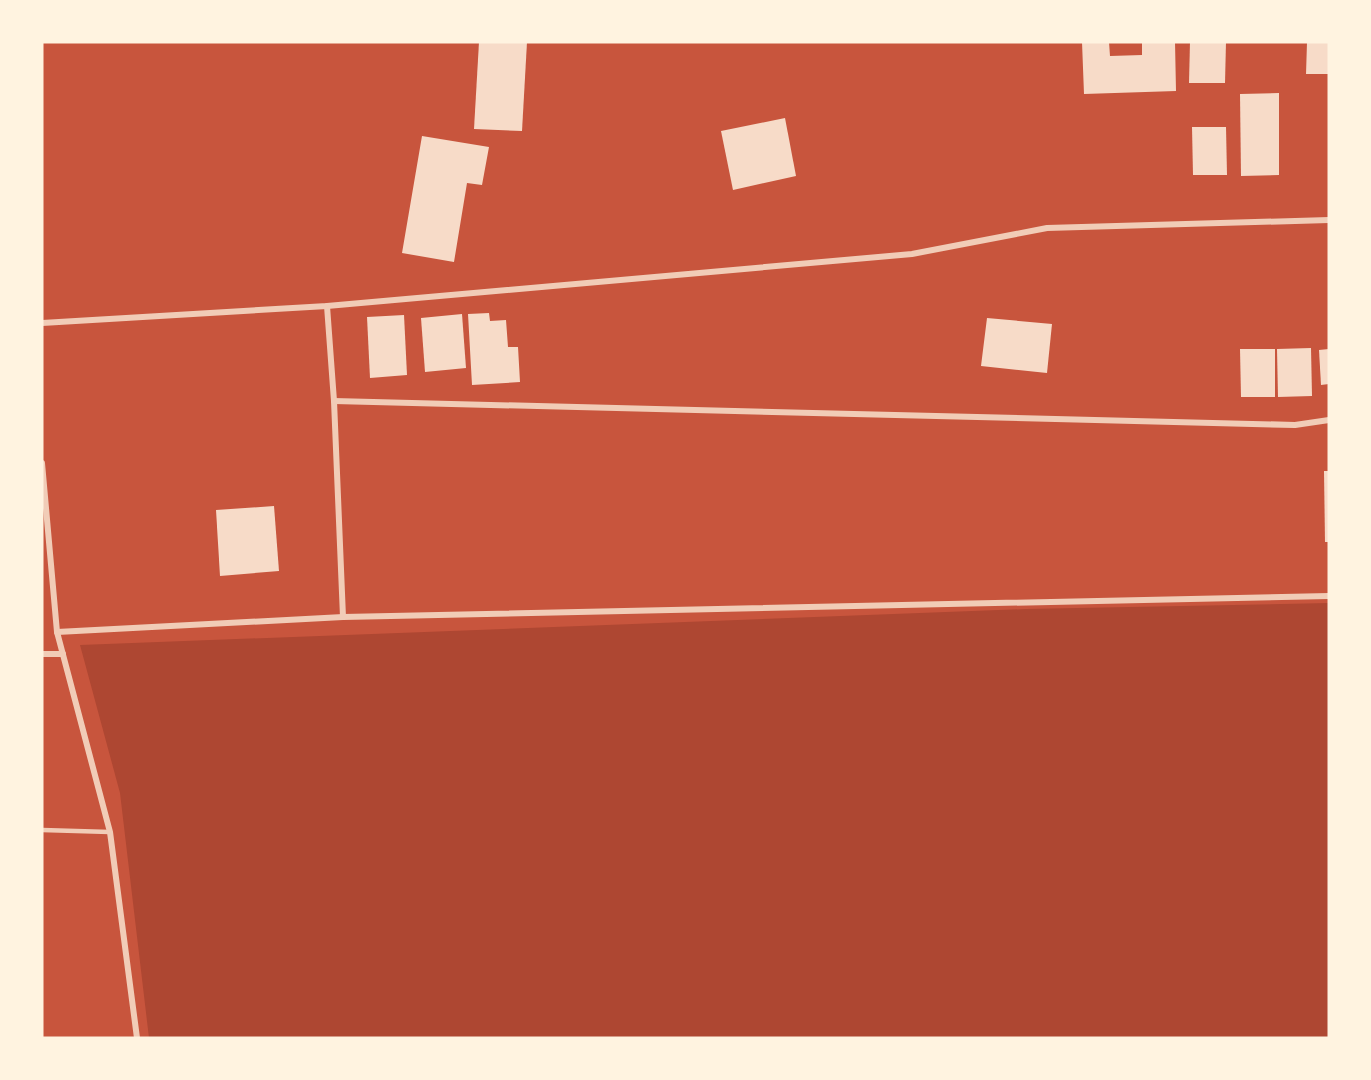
<svg xmlns="http://www.w3.org/2000/svg" width="1371" height="1080" viewBox="0 0 1371 1080" font-family="Helvetica,sans-serif">
  <style>
    .green { fill: #ae4732 }
    .building { fill: #f7dbc8 }
    .lines { fill: none; stroke-linecap: round; stroke-linejoin: round }
    .service { stroke: #f1ccb7; stroke-width: 4.5 }
    .minor { stroke: #f1ccb7; stroke-width: 6 }
  </style>
  <rect width="100%" height="100%" fill="#c8553d"/>
  <path class="green" d="M1329 603V1038H149L120 793 80 645 1026 609Z"/>
  <g class="building">
    <path d="M479 42H527L522 131 474 129Z"/>
    <path d="M1082 42H1109L1110 56 1142 55V42H1175L1176 91 1084 94Z"/>
    <path d="M1190 42H1226L1225 83H1189Z"/>
    <path d="M1307 42H1329V74H1306Z"/>
    <path d="M1279 93V175L1241 176 1240 94Z"/>
    <path d="M785 118 796 176 733 190 721 131Z"/>
    <path d="M1192 127H1226L1227 175H1193Z"/>
    <path d="M422 136 489 147 482 185 467 183 454 262 402 253Z"/>
    <path d="M489 313 490 321 506 320 508 347H518L520 382 472 385 468 314Z"/>
    <path d="M462 314 466 368 425 372 421 318Z"/>
    <path d="M404 315 407 375 370 378 367 317Z"/>
    <path d="M987 318 1052 324 1047 373 981 366Z"/>
    <path d="M1311 348 1312 396 1278 397 1277 349Z"/>
    <path d="M1240 349H1275V397H1241Z"/>
    <path d="M1329 349V384L1321 385 1319 350Z"/>
    <path d="M1324 471H1329V542H1325Z"/>
    <path d="M274 506 279 571 220 576 216 510Z"/>
  </g>
  <g class="lines">
    <path class="service" d="M42 830 110 832"/>
    <g class="minor">
      <path d="M327 306 334 401 343 617"/>
      <path d="M42 323 327 306 912 254 1047 228 1329 220"/>
      <path d="M334 401 1295 425 1329 420"/>
      <path d="M42 463 57 632 110 832 137 1038"/>
      <path d="M57 632 343 617 1329 596"/>
      <path d="M42 654H63"/>
    </g>
  </g>
  <rect width="1371" height="1080" fill="none" stroke="#fff3e0" stroke-width="87"/>
</svg>
